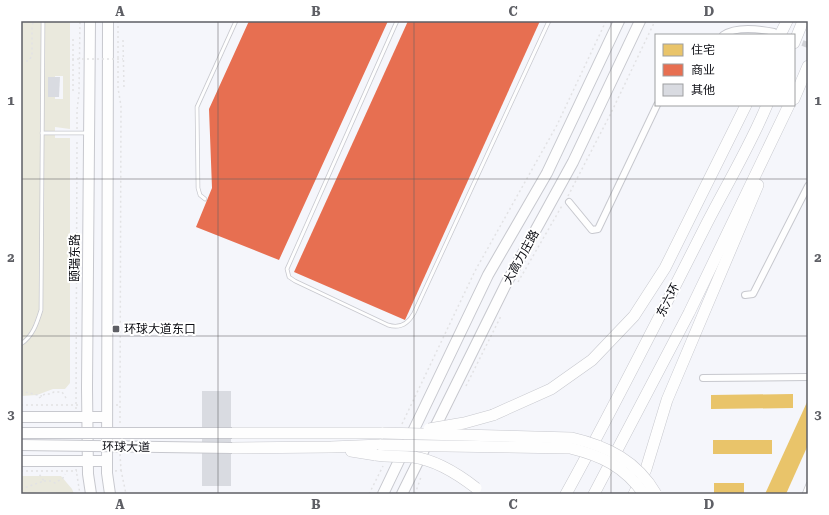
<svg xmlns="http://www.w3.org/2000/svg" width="829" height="515" viewBox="0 0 829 515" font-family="'Roboto Serif','Noto Sans SC',serif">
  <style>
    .green { fill: #eae9dd; fill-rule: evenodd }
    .homes { fill: #e9c46a }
    .shops { fill: #e76f51 }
    .building { fill: #d9dbe1 }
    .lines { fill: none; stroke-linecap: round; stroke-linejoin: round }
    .street-tunnel { stroke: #d2d3d8; stroke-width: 6; stroke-dasharray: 6 3; stroke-linecap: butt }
    .lane-casing { stroke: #c7c8ce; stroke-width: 4.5 }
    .street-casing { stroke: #c7c8ce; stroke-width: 8 }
    .primary-casing { stroke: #c7c8ce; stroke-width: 12 }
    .highway-casing { stroke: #c7c8ce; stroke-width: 12 }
    .path { stroke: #e2e2e4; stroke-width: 1.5; stroke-dasharray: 2 3; stroke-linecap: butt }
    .lane { stroke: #fefefe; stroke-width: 3 }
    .street { stroke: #fefefe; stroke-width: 6 }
    .primary { stroke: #fefefe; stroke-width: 10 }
    .highway { stroke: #fefefe; stroke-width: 11 }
    .primary-bridge-casing { stroke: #c7c8ce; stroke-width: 12; stroke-linecap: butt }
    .highway-bridge-casing { stroke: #c7c8ce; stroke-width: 12; stroke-linecap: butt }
    .path-bridge { stroke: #e2e2e4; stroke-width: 1.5; stroke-dasharray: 2 3; stroke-linecap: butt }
    .primary-bridge { stroke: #fefefe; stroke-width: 10 }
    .highway-bridge { stroke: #fefefe; stroke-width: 11 }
    .grid { fill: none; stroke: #5e5f65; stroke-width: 1; stroke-opacity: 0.55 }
    .poi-dot { fill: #5e5f65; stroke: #fff; stroke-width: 1.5 }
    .labels { text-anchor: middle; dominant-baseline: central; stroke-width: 4; stroke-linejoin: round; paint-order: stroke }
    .street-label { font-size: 12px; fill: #0d0e14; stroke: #fff }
    .poi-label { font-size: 12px; fill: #0d0e14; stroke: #fff; text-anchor: start }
    .neatline { fill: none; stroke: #5e5f65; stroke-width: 1.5 }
    .grid-label { font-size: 13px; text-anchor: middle; font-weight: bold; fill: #5e5f65 }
  </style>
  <rect width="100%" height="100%" fill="#f5f6fb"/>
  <g class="green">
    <path d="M21 21H70V129L55 127V138H70V383L65 389H53L37 395 21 396ZM55 76H63V99H55Z"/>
    <path d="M21 476H61L72 489 74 494 45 492 21 494Z"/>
  </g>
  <g class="homes">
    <path d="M793 394V408L711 409V395Z"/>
    <path d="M808 400V445L786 494H765Z"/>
    <rect x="713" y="440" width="59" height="14"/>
    <rect x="714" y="483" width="30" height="11"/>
  </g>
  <g class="shops">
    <path d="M249 21H388L279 260 196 227 212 188 209 109Z"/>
    <path d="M408 21H540L405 320 294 272Z"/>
  </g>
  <g class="building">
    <path d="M48 77H60L59 97H48Z"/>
    <rect x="202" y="391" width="29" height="95"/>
  </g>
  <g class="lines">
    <path class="street-tunnel" d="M794 40 808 45"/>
    <g class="lane-casing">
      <g id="lane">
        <path d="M397 21 287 269 289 277 295 281 388 325C400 329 408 324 414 313L549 21"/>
        <path d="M42 133H88"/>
        <path d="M205 199 200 195 198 188 197 107 236 21"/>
        <path d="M21 344C33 336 37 323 41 310L43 21"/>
        <path d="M804 494 808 484"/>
      </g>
    </g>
    <g class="street-casing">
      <g id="street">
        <path d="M723 35C737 26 758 29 774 32"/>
        <path d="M569 202 592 230 598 229 657 105"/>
        <path d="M745 295 753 294 808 186"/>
        <path d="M703 378 808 377"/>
      </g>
    </g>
    <g class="primary-casing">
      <g id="primary">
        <path d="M90 21 87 388 88 474 91 494"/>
        <path d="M108 21 107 473 110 494"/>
        <path d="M21 417H107"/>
        <path d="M21 461H107"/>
        <path d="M383 494 488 275 547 173 619 21"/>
        <path d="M402 494 506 284 573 162 640 21"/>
      </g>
    </g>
    <g class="highway-casing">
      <g id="highway">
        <path d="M780 35 787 21"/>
        <path d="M794 43 803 21"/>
        <path d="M794 99 808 66"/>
        <path d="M493 415 551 389 592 360 634 316 665 268 746 105"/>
        <path d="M232 433H383"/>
        <path d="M232 448 331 447 381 445"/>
        <path d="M351 451 376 455"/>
        <path d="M566 494C615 405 661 314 707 223 727 184 750 146 767 105"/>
        <path d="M594 494 689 313 789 105"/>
        <path d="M634 494 646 469 667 400 758 185"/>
      </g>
    </g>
    <g class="path">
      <path d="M118 21V88L121 106 120 405"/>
      <path d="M123 40 124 89"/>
      <path d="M21 61H28L32 56V25L34 21"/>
      <path d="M73 91V39"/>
      <path d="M77 129V110L79 93 80 21"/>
      <path d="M568 196 611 113 655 21"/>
      <path d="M518 282 563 204"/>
      <path d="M466 386 501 316"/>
      <path d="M21 391 42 396"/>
      <path d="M39 398 45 394H50L54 392H62L66 398"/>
      <path d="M21 405H80"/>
      <path d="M116 405H120V425"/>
      <path d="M76 409 77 139"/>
      <path d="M402 424 475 271 557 125 606 21"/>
      <path d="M76 469 80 494"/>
      <path d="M121 470 126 494"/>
      <path d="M21 471H77"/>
      <path d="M115 471 121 470 120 454"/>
      <path d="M44 481H51L55 483 63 478 65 474"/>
      <path d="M21 489 44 481 39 474"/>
      <path d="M369 494 383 466"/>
      <path d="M415 494 421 477"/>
    </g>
    <use href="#lane" class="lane"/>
    <use href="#street" class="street"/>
    <use href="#primary" class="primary"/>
    <use href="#highway" class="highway"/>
    <g class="primary-bridge-casing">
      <g id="primary-bridge">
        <path d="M21 433H232"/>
        <path d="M21 445 232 448"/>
      </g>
    </g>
    <g class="highway-bridge-casing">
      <g id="highway-bridge">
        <path d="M429 429 464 423 493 415"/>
        <path d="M383 433 572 438C607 446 637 461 656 494"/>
        <path d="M381 445 570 448C602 456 624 466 644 494"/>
        <path d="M376 455C388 457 400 456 413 457 436 460 458 474 476 488"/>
      </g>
    </g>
    <path class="path-bridge" d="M72 59H123"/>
    <use href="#primary-bridge" class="primary-bridge"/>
    <use href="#highway-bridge" class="highway-bridge"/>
  </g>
  <path class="grid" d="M218 21V494M414 21V494M611 21V494M21 179H808M21 336H808"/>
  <rect class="poi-dot" x="112" y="325" width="8" height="8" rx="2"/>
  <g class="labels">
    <g class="street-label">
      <text transform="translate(521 257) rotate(-61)">大高力庄路</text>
      <text transform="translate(75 258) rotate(-90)">颐瑞东路</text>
      <text transform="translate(668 300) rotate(-63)">东六环</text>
      <text transform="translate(126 447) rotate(1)">环球大道</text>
    </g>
    <g class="poi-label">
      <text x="124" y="329">环球大道东口</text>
    </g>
  </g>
  <rect width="829" height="515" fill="none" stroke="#ffffff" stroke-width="44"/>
  <rect x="655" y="34" width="140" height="72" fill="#ffffff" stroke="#9e9fa1"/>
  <rect x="663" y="44" width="20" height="12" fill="#e9c46a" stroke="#9e9fa1"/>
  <text x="691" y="54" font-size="12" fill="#0d0e14">住宅</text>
  <rect x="663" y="64" width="20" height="12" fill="#e76f51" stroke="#9e9fa1"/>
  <text x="691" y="74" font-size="12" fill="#0d0e14">商业</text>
  <rect x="663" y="84" width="20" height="12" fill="#d9dbe1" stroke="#9e9fa1"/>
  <text x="691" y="94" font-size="12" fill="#0d0e14">其他</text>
  <rect x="22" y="22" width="785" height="471" class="neatline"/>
  <g class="grid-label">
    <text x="120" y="16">A</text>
    <text x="316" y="16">B</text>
    <text x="513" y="16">C</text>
    <text x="709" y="16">D</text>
    <text x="11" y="105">1</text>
    <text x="818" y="105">1</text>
    <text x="11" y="262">2</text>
    <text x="818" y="262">2</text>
    <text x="11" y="419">3</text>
    <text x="818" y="419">3</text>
    <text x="120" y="509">A</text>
    <text x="316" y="509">B</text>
    <text x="513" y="509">C</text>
    <text x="709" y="509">D</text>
  </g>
</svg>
